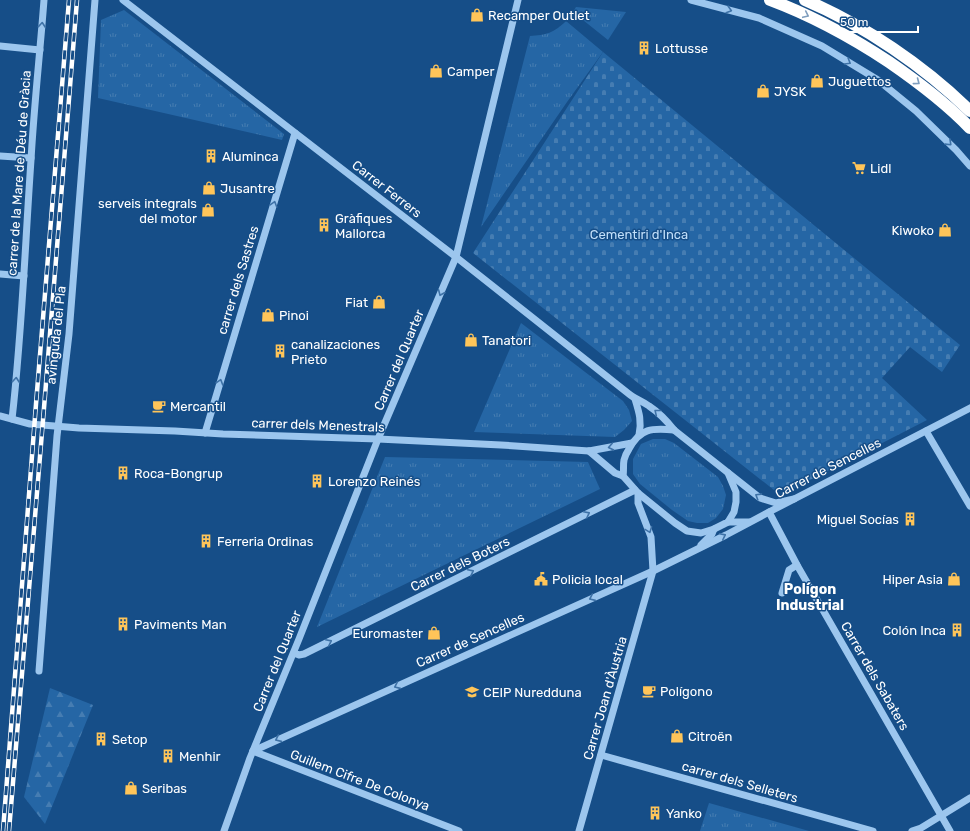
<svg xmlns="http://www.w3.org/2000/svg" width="970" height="831" viewBox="0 0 970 831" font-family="Rubik,sans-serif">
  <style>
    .grass { fill: url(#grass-tufts) }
    .forest { fill: url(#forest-firs) }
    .cemetery { fill: url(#cemetery-stones) }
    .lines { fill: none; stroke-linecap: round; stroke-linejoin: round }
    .minor { stroke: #9cc6ee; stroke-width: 7 }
    .highway { stroke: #fff; stroke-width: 12 }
    .rail-casing { stroke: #fff; stroke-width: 4.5 }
    .rail { stroke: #164e88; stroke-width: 3; stroke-dasharray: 9; stroke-linecap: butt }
    .oneway { stroke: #3e72a7 }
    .oneway2 { stroke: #7f9ebe }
    .labels { text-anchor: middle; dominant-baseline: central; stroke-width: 3; stroke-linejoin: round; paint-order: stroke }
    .poi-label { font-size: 13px; fill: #fff; stroke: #164e88; text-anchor: start }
    .street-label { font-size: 13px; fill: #fff; stroke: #164e88 }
    .park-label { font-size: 13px; fill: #c2dffa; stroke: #164e88 }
    .neighbourhood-label { font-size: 14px; font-weight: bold; fill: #fff; stroke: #164e88 }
  </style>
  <defs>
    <pattern id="grass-tufts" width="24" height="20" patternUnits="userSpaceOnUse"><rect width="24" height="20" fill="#2566a5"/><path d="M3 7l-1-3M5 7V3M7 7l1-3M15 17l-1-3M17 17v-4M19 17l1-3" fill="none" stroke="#467db2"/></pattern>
    <pattern id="forest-firs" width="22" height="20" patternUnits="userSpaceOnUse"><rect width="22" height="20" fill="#2566a5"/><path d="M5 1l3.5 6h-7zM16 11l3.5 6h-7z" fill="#467db2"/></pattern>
    <pattern id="cemetery-stones" width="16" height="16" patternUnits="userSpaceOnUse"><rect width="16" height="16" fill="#2566a5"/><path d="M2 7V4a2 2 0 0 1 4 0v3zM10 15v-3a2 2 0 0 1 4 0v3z" fill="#467db2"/></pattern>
  </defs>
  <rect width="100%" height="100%" fill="#164e88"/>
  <g class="grass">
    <path d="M576 7 626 12 608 40 573 12Z"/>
    <path d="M124 10 284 134 282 140 98 98 101 20Z"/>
    <path d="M566 21 603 52 567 102 481 227 530 36C546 35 554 33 566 21Z"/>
    <path d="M521 323 623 401 629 410 632 421 624 430 615 437 474 432Z"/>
    <path d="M653 439H665L674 443 718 477 723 486 726 495 723 509 716 518 708 523H697L688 521 672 510 640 484 633 474V459L641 444Z"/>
    <path d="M385 457 588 462 600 489 317 627Z"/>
    <path d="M709 803 809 831H700Z"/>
  </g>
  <path class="forest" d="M50 688 93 705 45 824 24 797Z"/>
  <path class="cemetery" d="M603 52 960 345 942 372 910 347 882 378 927 420 789 491C785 485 780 487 774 490L473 253Z"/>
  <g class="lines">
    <g class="minor">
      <path d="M123 0 456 257 629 394C635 399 642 401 649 406 658 412 667 421 674 430L760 498 776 503 794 499"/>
      <path d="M691 0 759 18 822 46 878 80 916 111 956 150 970 166"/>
      <path d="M0 46 40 50"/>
      <path d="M0 156 31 158"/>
      <path d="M0 274 24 276"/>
      <path d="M635 399C639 412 642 421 639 435"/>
      <path d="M0 416 30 424 79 428 175 431 223 434 378 439 501 445 589 451 632 443"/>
      <path d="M12 419C22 333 25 246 31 160 34 106 40 53 44 0"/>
      <path d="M674 430C652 428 640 428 629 449 627 452 625 456 624 460 623 465 624 471 623 476L638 493 675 523 687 531 701 533 714 529 728 522 734 512 736 502V492L728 473"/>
      <path d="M926 431 970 506"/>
      <path d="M205 433 295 133"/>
      <path d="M589 451 615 473 623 476"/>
      <path d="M769 512 797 565 950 831"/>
      <path d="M728 522H749"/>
      <path d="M701 545 712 534 714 529"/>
      <path d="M782 593 789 570 797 565"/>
      <path d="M294 653 299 655 304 654 635 490"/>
      <path d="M39 671 57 436 69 334 95 0"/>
      <path d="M253 751 653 571 726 535 769 512 970 408"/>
      <path d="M253 751 459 831"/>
      <path d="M601 755 873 831"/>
      <path d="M224 831 250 758 299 639 378 439 456 257 518 0"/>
      <path d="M579 831 653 571 651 537 638 503V493"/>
      <path d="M912 831 921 828 970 798"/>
    </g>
    <g class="highway">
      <path d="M770 0C813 16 851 37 889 62 918 82 946 103 970 128"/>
      <path d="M805 0C864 25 924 66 970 111"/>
    </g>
    <g class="rail-casing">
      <g id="rail">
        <path d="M3 831 36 404 69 0"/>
        <path d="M9 831 44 408 77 0"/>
      </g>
    </g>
    <use href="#rail" class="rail"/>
  </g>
  <defs><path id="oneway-chevron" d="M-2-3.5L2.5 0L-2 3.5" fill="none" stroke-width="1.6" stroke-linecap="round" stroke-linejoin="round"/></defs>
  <g class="oneway">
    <use href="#oneway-chevron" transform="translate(729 10) rotate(16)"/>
    <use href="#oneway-chevron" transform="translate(42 25) rotate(-85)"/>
    <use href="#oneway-chevron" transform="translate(848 62) rotate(31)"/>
    <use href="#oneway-chevron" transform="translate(949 143) rotate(44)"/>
    <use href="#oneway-chevron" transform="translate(274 204) rotate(-73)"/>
    <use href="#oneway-chevron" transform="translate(441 293) rotate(113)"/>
    <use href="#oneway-chevron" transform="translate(16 380) rotate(-85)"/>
    <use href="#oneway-chevron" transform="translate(220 382) rotate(-73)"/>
    <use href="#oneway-chevron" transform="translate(657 412) rotate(-141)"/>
    <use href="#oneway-chevron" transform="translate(611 447) rotate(169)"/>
    <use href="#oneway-chevron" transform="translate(758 496) rotate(-148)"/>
    <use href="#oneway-chevron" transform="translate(587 514) rotate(-27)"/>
    <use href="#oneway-chevron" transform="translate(649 530) rotate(69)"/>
    <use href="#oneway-chevron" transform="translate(723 536) rotate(-26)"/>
    <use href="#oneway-chevron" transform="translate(471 572) rotate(-26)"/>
    <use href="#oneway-chevron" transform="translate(592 598) rotate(156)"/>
    <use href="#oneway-chevron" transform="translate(329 642) rotate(-26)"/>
    <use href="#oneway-chevron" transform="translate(397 686) rotate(156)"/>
    <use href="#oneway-chevron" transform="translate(278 739) rotate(156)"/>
  </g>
  <g class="oneway2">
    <use href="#oneway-chevron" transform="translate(806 15) rotate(25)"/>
    <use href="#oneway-chevron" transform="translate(917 82) rotate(37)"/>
  </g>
  <defs>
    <g id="shop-bare" transform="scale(1.08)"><path d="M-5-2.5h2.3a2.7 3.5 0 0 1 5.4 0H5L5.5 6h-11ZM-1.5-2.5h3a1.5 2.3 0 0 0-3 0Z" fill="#ffc559" stroke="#164e88" stroke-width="2.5" paint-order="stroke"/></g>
    <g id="building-bare" transform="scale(1.08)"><path d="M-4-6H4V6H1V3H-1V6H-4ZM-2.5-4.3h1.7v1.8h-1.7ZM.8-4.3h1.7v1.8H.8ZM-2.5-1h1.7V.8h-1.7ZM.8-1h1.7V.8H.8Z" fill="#ffc559" stroke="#164e88" stroke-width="2.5" paint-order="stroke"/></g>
    <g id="supermarket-bare" transform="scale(1.08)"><path d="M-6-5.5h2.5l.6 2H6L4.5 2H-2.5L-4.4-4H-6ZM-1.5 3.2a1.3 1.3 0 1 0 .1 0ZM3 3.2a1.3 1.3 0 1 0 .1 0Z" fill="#ffc559" stroke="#164e88" stroke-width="2.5" paint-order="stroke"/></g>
    <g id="cafe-bare" transform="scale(1.08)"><path d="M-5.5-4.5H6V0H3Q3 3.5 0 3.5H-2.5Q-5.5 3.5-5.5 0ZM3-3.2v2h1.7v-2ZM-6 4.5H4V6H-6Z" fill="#ffc559" stroke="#164e88" stroke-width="2.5" paint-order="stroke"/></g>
    <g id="civic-bare" transform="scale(1.08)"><path d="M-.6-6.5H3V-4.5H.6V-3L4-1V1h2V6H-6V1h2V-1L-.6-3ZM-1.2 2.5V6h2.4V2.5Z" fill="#ffc559" stroke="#164e88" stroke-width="2.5" paint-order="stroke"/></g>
    <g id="school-bare" transform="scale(1.08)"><path d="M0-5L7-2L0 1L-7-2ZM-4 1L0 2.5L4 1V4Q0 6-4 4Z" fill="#ffc559" stroke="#164e88" stroke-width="2.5" paint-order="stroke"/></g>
  </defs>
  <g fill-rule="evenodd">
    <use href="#shop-bare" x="477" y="15"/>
    <use href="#building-bare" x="644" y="48"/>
    <use href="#shop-bare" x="436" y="71"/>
    <use href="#shop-bare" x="817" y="81"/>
    <use href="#shop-bare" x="763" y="91"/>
    <use href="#building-bare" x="211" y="156"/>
    <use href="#supermarket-bare" x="859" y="168"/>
    <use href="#shop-bare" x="209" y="188"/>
    <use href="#shop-bare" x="208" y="210"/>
    <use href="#building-bare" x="324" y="225"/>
    <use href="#shop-bare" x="945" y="230"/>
    <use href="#shop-bare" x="379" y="302"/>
    <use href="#shop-bare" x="268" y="315"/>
    <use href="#shop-bare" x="471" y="340"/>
    <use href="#building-bare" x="280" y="351"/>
    <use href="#cafe-bare" x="159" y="406"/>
    <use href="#building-bare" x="123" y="473"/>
    <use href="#building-bare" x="317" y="481"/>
    <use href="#building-bare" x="910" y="519"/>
    <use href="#building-bare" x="206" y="541"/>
    <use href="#civic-bare" x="541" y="579"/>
    <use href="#shop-bare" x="954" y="579"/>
    <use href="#building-bare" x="123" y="624"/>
    <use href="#building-bare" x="957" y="630"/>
    <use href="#shop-bare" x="434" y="633"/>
    <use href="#cafe-bare" x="649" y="691"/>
    <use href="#school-bare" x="472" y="692"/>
    <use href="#shop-bare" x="677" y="736"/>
    <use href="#building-bare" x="101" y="739"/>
    <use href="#building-bare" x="168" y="756"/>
    <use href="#shop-bare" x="131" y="788"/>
    <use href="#building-bare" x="655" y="813"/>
  </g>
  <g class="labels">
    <g class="poi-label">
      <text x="488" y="15">Recamper Outlet</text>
      <text x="655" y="48">Lottusse</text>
      <text x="447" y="71">Camper</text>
      <text x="828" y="81">Juguettos</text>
      <text x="774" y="91">JYSK</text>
      <text x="222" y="156">Aluminca</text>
      <text x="870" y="168">Lidl</text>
      <text x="220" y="188">Jusantre</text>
      <text x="197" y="203" text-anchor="end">serveis integrals<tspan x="197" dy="15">del motor</tspan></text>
      <text x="335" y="218">Gràfiques<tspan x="335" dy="15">Mallorca</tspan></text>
      <text x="934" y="230" text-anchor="end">Kiwoko</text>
      <text x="368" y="302" text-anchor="end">Fiat</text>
      <text x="279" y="315">Pinoi</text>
      <text x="482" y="340">Tanatori</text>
      <text x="291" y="344">canalizaciones<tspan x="291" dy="15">Prieto</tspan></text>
      <text x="170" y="406">Mercantil</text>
      <text x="134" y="473">Roca-Bongrup</text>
      <text x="328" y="481">Lorenzo Reinés</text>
      <text x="899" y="519" text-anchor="end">Miguel Socías</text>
      <text x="217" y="541">Ferreria Ordinas</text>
      <text x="552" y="579">Policia local</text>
      <text x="943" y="579" text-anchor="end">Hiper Asia</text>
      <text x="134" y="624">Paviments Man</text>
      <text x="946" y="630" text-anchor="end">Colón Inca</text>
      <text x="423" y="633" text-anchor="end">Euromaster</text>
      <text x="660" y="691">Polígono</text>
      <text x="483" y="692">CEIP Nuredduna</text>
      <text x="688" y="736">Citroën</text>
      <text x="112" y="739">Setop</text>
      <text x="179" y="756">Menhir</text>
      <text x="142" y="788">Seribas</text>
      <text x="666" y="813">Yanko</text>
    </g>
    <g class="street-label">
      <text transform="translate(19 173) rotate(-86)">carrer de la Mare de Déu de Gràcia</text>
      <text transform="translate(387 189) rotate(38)">Carrer Ferrers</text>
      <text transform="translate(238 280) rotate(-73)">carrer dels Sastres</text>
      <text transform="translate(56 335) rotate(-84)">avinguda del Pla</text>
      <text transform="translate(399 360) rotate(-67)">Carrer del Quarter</text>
      <text transform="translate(318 425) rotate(2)">carrer dels Menestrals</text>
      <text transform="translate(828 468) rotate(-27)">Carrer de Sencelles</text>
      <text transform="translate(460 564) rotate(-26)">Carrer dels Boters</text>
      <text transform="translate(470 640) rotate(-24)">Carrer de Sencelles</text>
      <text transform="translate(277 661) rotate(-68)">Carrer del Quarter</text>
      <text transform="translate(875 676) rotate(60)">Carrer dels Sabaters</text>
      <text transform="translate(605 698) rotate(-74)">Carrer Joan d'Àustria</text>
      <text transform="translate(360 780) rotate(21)">Guillem Cifre De Colonya</text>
      <text transform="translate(740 782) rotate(16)">carrer dels Selleters</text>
    </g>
    <g class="park-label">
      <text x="639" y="234">Cementiri d'Inca</text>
    </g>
    <g class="neighbourhood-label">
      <text x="810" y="589">Polígon<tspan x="810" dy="16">Industrial</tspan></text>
    </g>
  </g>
  <path d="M834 26v6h84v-6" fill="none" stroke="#ffffff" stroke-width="2"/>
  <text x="840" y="26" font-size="12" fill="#ffffff" stroke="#164e88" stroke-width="3" paint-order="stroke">50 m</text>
</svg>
